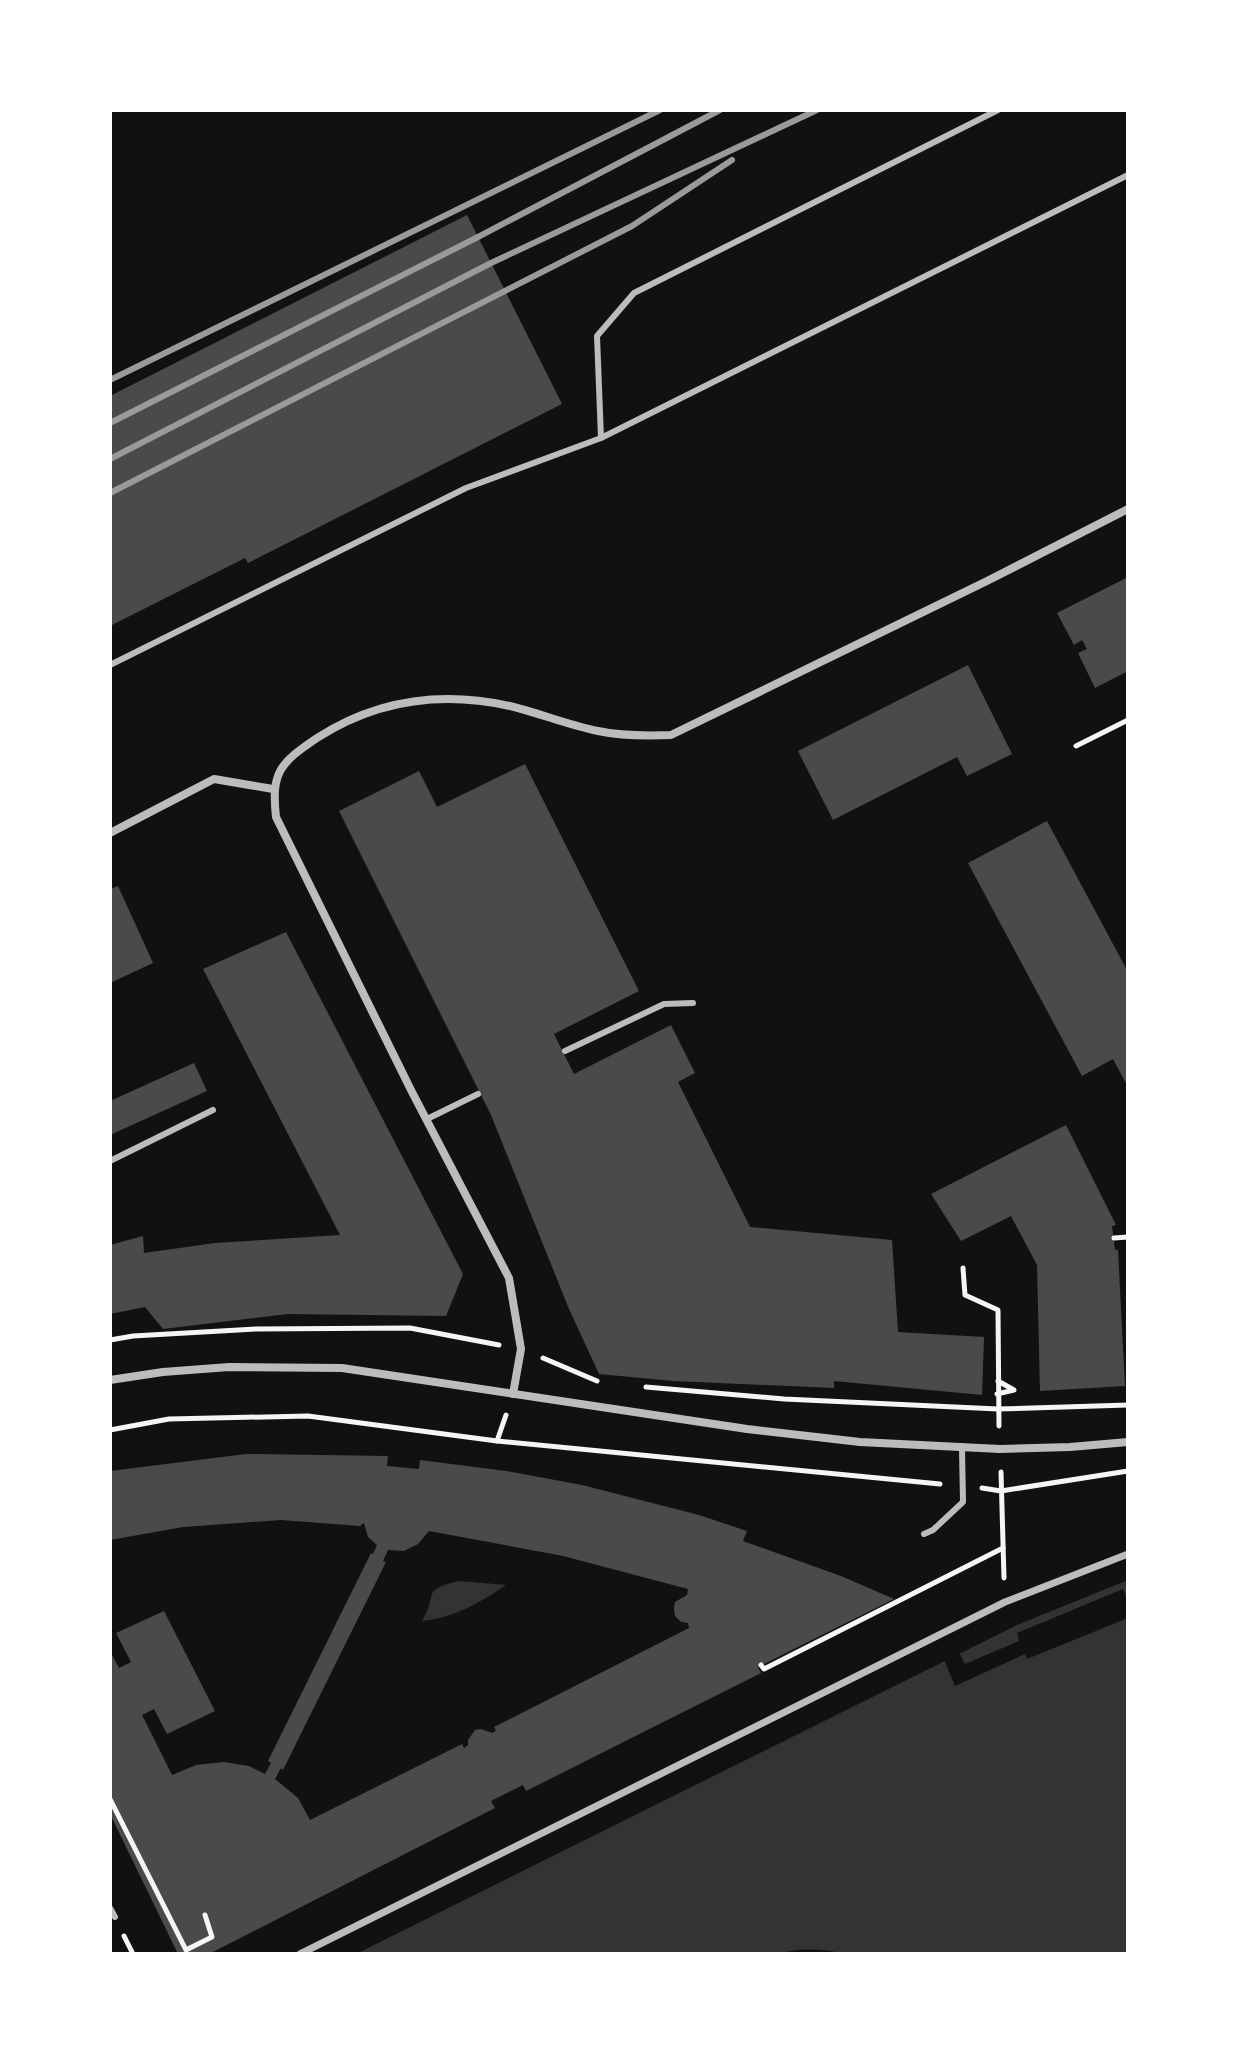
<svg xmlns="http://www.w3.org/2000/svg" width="1238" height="2064" viewBox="0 0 1238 2064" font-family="'DM Sans',sans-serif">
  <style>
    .water { fill: #333 }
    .pier { fill: #111 }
    .building { fill: #4a4a4a; fill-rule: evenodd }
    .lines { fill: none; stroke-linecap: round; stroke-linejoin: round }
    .path { stroke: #f5f5f5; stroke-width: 5 }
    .service { stroke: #bcbcbc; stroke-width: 6 }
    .pedestrian { stroke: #bcbcbc; stroke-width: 7 }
    .minor { stroke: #bcbcbc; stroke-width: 8 }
    .rail { stroke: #9a9a9a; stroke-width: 6 }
  </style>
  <rect width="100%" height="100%" fill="#111"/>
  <g class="water">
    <path d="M1128 1580V1954H847C823 1949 802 1947 777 1954H356L1017 1625Z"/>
    <path d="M459 1581 506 1585C481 1602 454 1618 422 1621 439 1595 419 1590 459 1581Z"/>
  </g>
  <path class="pier" d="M1123 1589 1128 1602V1618L1027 1659 1025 1654 955 1686 943 1657 958 1650 965 1664 1019 1641 1017 1633Z"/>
  <g class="building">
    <path d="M467 215 562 404 248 563 245 558 110 626V396Z"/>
    <path d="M1128 577V671L1095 688 1078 653 1087 649 1082 640 1074 645 1057 613Z"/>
    <path d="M968 665 1012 754 967 776 957 757 833 820 798 751Z"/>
    <path d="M525 764 639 991 554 1034 574 1074 671 1025 695 1073 678 1082 750 1227 892 1240 898 1332 984 1337 982 1395 834 1381V1388L673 1381 599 1374 569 1309 491 1115 339 811 419 771 437 807Z"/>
    <path d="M1047 821 1128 972V1087L1113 1059 1082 1076 968 863Z"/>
    <path d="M118 886 153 963 110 983V889Z"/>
    <path d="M286 932 463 1274 446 1316 288 1314 163 1329 145 1307 110 1314V1245L143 1236 144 1253 215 1243 340 1235 203 969Z"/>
    <path d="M194 1063 207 1091 110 1135V1101Z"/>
    <path d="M1066 1125 1116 1225 1112 1226 1115 1250H1118L1125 1386 1040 1391 1037 1265 1011 1216 961 1241 931 1194Z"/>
    <path d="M246 1454 388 1456 387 1466 419 1469 420 1460 506 1471 582 1485 699 1515 747 1531 743 1541 841 1576 894 1599 758 1667 761 1673 526 1791 523 1785 491 1801 495 1808 209 1954H178L110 1814V1651L119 1668 131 1662 116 1633 164 1611 215 1711 167 1734 154 1709 142 1715 172 1775 196 1765 224 1762 249 1766 265 1774 271 1763 268 1761 371 1553 373 1554 377 1545 368 1537 364 1523 360 1526 281 1520 183 1527 110 1540V1471ZM429 1531 563 1556 688 1589 687 1595 675 1602 674 1609 675 1616 681 1622 688 1623 689 1628 494 1727 496 1731 492 1733 481 1729 475 1730 468 1740V1745L464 1748 462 1744 310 1820 298 1798 275 1779 281 1768 283 1770 386 1562 383 1561 388 1550 404 1551 418 1544Z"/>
  </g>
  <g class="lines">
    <g class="path">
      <path d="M1076 746 1128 720"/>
      <path d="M1114 1238 1128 1237"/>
      <path d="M963 1268 965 1295 998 1310 999 1426"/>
      <path d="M110 1340 133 1336 256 1329 410 1328 499 1345"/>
      <path d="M543 1358 597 1381"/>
      <path d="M646 1387 784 1399 998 1409 1128 1405"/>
      <path d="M997 1394 1014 1390 998 1381"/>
      <path d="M110 1430 169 1419 308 1416 497 1441 940 1484"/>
      <path d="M497 1441 506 1415"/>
      <path d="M1001 1472 1004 1578"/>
      <path d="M982 1488 1001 1491 1128 1471"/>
      <path d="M761 1665 764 1669 1003 1548"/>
      <path d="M110 1799 186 1950 212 1937 205 1915"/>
      <path d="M124 1936 133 1954"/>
    </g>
    <g class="service">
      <path d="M601 438 597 336 634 293 998 110"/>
      <path d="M110 665 466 488 601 438 1128 175"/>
      <path d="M565 1051 664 1004 693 1003"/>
      <path d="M427 1119 478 1094"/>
      <path d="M110 1161 213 1110"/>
      <path d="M924 1534 933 1530 963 1502 962 1449"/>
      <path d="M110 1908 115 1917"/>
    </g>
    <path class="pedestrian" d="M300 1954 1005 1602 1128 1554"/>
    <g class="minor">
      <path d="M110 833 214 779 273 789"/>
      <path d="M110 1380 163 1372 229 1367 342 1368 747 1429 860 1442 1000 1449 1070 1447 1128 1442"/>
      <path d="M513 1394 521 1349 509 1278 412 1092 276 817C271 772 280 763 317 738 376 700 442 691 510 706 539 713 568 725 598 731 622 736 646 736 671 735L987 581 1128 509"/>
    </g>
    <g class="rail">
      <path d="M110 380 660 110"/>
      <path d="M110 423 478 237 720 110"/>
      <path d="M110 459 491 263 817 110"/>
      <path d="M110 493 632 226 732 160"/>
    </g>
  </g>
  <rect width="1238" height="2064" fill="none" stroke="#ffffff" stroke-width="224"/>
</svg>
